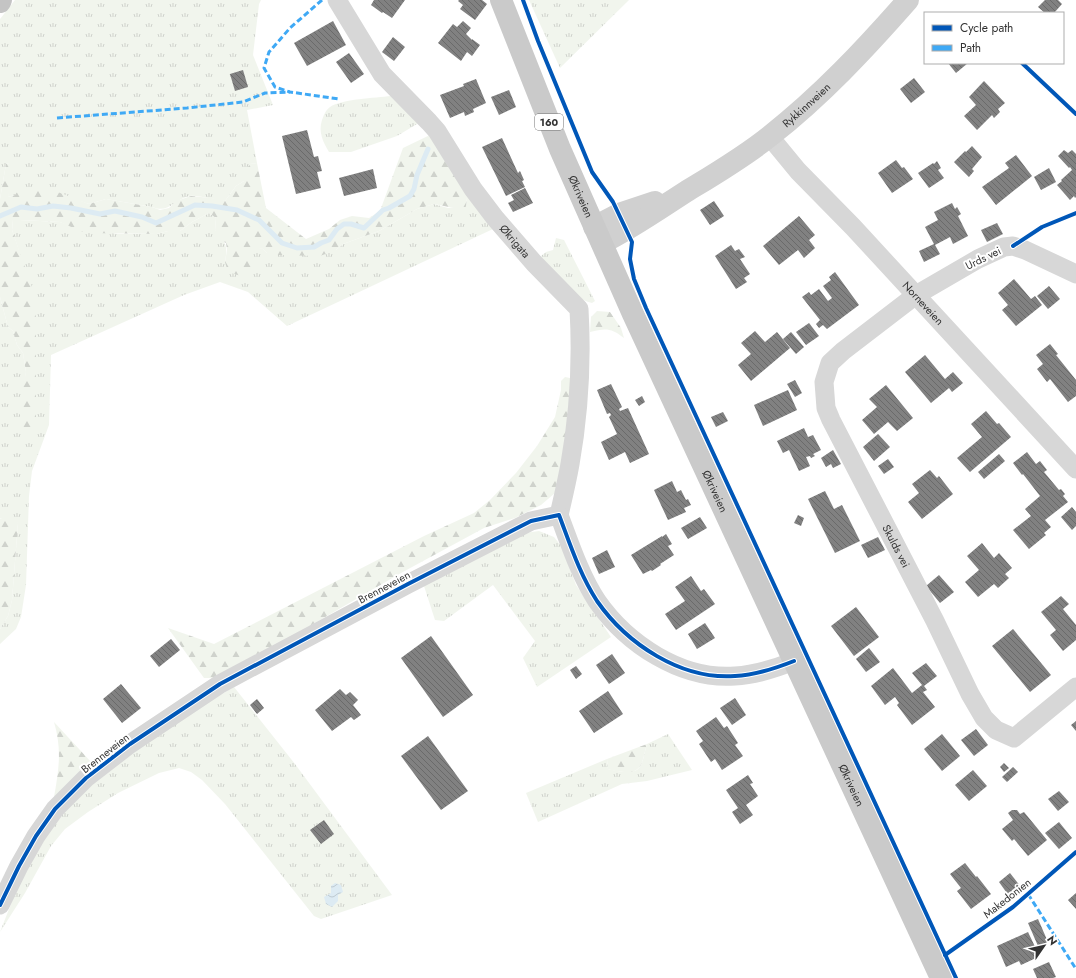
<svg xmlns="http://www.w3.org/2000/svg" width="1076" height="978" viewBox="0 0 1076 978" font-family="Jost,sans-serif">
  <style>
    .grass { fill: url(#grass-tufts) }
    .forest { fill: url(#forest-firs) }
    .water { fill: url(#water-waves) }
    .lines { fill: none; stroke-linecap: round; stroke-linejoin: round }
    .stream { stroke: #ddebf3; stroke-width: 5 }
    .building { fill: url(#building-back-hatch) }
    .street { stroke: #d7d7d7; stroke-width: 19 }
    .secondary { stroke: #d0d0d0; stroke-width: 22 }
    .primary { stroke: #cacaca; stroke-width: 22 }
    .highway { stroke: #c4c4c4; stroke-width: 22 }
    .quiet { stroke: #3fa9f5; stroke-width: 3; stroke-dasharray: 6 3; stroke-linecap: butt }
    .cycleway-casing { stroke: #fff; stroke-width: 6 }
    .cycleway { stroke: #0057b8; stroke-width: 4 }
    .labels { text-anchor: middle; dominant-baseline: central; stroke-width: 4; stroke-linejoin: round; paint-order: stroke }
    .shield { fill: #fff; stroke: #707070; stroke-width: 1 }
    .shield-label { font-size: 10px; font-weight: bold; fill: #333 }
    .street-label { font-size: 11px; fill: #333; stroke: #fff }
  </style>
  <defs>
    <pattern id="grass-tufts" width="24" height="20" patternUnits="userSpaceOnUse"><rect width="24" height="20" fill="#f1f5ed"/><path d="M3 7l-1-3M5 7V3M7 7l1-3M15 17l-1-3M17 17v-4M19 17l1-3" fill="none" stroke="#cfd2cc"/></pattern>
    <pattern id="forest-firs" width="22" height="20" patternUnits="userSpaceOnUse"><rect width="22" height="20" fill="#f1f5ed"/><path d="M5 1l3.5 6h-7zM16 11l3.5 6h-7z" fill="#cfd2cc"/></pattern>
    <pattern id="water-waves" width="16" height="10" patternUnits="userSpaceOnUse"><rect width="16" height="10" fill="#ddebf3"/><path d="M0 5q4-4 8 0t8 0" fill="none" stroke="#becad1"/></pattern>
    <pattern id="building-back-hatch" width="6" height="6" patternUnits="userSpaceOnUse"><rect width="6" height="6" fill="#818181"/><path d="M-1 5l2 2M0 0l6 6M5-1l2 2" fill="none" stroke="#6a6a6a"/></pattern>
  </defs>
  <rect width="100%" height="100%" fill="#fff"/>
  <g class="grass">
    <path d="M15 0H261L259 4 253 55 273 105 247 110 257 163 250 164 244 181 236 186 225 201C216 200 197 195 190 196 174 199 169 214 152 207L106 199 89 204 70 198 15 195 8 197 9 163 6 164 0 199V19Z"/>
    <path d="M529 0H629L560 68Z"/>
    <path d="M391 96 417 115V124L397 136 351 152H329C323 142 318 132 322 120 324 115 325 111 330 107 342 99 375 98 391 96Z"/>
    <path d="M468 190 493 229 287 326 248 292 220 282 184 295 51 355 49 425 32 471 29 496 26 585 21 617 16 629 0 644V629L8 616 12 600 18 523 1 518 0 519V297L8 327 13 331 17 345 23 353 26 372 24 386 36 375V318L18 248 12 230 13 220H20L60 222 72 226 118 234H157L168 231H180L192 222 209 213 216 218 215 230C226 243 228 245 225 262L254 265 252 251 255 247 263 249 267 253 336 250 343 244 379 231 417 209 434 204 448 208 466 206Z"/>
    <path d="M556 238 564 240 595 301 592 303C569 297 552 275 541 256L546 252 553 250Z"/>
    <path d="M539 531 554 537 562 547 576 585 611 637 537 687 523 658 535 641 493 585 444 621 435 620 423 583 525 533Z"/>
    <path d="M234 687 295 764 392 895 321 919 314 916 225 804 202 780 191 772 179 768 159 773 118 793 88 812 65 829 51 846 25 893 0 932 22 876 39 840 90 783 196 709Z"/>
    <path d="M668 734 692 770 647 781 622 784 538 822 526 793 607 759 608 769C619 771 637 777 642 763 644 757 645 750 647 744Z"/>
  </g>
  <g class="forest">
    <path d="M430 135 468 190 466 206 464 210 434 204 417 209 379 231 343 244 336 250 320 256 276 255 267 253 263 249 255 248C251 254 255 259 254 265 254 270 250 274 248 278L228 272 225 262 227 250 226 243 220 240 215 230 216 218 209 213 192 222 180 231H168L157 234 85 233 60 222 20 220H13L12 230 33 290 36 318V420L32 432 27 439 24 433 20 417V401L26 372 23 353 17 345 13 331 8 327 0 297V199L6 164 9 163 13 171 8 197 15 195 18 191 31 187 42 186 89 204 106 199 152 207 160 210 169 208 176 201 191 196 221 199 225 201 236 186 244 181V173L250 164 257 163 266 208 306 239 329 229 340 220 352 216 369 218 380 211 403 148Z"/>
    <path d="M597 311 610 312 621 328 624 338C611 328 606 328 590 332L591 317Z"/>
    <path d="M565 377 570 378 572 383 568 439 555 493 541 505 515 518 484 528 401 573 284 641 214 678H204L168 628 214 644 424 536 474 513 490 500 516 473 537 446 555 417 561 390V381Z"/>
    <path d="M9 514 18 523 12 600 8 616 0 629V519Z"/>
    <path d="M54 722 92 763 58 798 54 797C59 769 62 749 54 722Z"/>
    <path d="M647 744C642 759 644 774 624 772 618 771 613 771 608 769L607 759Z"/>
  </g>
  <path class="water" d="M335 883 341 885 343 892 338 895V901L332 907 326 904 324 897 331 893V886Z"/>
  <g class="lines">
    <path class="stream" d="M0 216 21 207 37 209 53 206 71 208 100 214 115 211 142 217 156 223 195 205 212 206 237 210 259 220 282 243 297 248 314 247 321 243 329 240 337 229 344 224H351L364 228 383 210 389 208 410 196 414 189 417 175 428 149"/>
  </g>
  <g class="building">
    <path d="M374 0H405L392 18 383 12 382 13 371 5Z"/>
    <path d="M459 0H482L487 4 475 20 460 9 463 5 458 1Z"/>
    <path d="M1045 0H1058L1062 4 1054 13H1045L1038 7Z"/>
    <path d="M333 21 346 45 307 66 294 43Z"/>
    <path d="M463 21 471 28 466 34 472 40V39L480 45 472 56 467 52 461 61 438 43 453 24 457 27Z"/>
    <path d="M393 37 405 47 394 61 382 52Z"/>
    <path d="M349 53 364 74 351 83 336 62Z"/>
    <path d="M948 63H968L956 73Z"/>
    <path d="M243 70 248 87 235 91 230 74Z"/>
    <path d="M914 78 925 92 911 103 900 89Z"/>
    <path d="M476 79 486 103 473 109 474 112 465 116 464 112 450 118 440 95 464 86 463 84Z"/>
    <path d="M984 81 1005 103 998 109 1000 112 994 118 992 115 977 130 964 116 976 105 969 97Z"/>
    <path d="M509 90 516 107 499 115 491 97Z"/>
    <path d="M307 130 314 157 318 156 322 171 317 172 321 188 296 194 282 136Z"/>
    <path d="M502 138 518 173 520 171 524 180 522 181 525 187 506 196 482 147Z"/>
    <path d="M972 146 982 157 972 169 974 171 969 177 954 162 965 151 966 152Z"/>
    <path d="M1064 150 1068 153 1072 150 1076 154V197L1075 198 1074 196 1070 200 1057 185 1062 181 1061 180 1072 170 1070 167 1069 168 1058 156Z"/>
    <path d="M1016 155 1032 176 996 205 982 187 1009 168 1005 163Z"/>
    <path d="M896 160 902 168 904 167 913 179 892 193 878 173Z"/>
    <path d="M937 161 941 168 938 170 944 178 929 188 918 173 933 163 934 164Z"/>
    <path d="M1049 168 1056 182 1041 190 1034 177Z"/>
    <path d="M373 169 377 188 344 196 339 178Z"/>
    <path d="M525 188 533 203 513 212 508 203 514 200 511 195Z"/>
    <path d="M714 201 724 216 710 225 700 210Z"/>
    <path d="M952 203 955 209 957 207 961 214 958 216 968 236 953 244 950 237 935 245 940 254 924 262 919 251 934 244 925 227 938 220 934 212Z"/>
    <path d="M799 216 815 235 809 240 815 248 804 258 798 250 779 265 763 246Z"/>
    <path d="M997 223 1003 234 987 242 981 230Z"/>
    <path d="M731 245 735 251 739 249 745 257 740 259 750 274 744 278 747 282 736 289 715 256Z"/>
    <path d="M835 272 859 305 827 329 823 325 819 328 816 324 820 320 802 297 809 292 811 295 819 289 828 301 832 298 823 286 831 280 829 277Z"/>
    <path d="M1014 279 1031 299 1035 296 1042 305 1016 326 1002 310 1008 305 998 293Z"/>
    <path d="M1049 286 1060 299 1048 309 1037 296Z"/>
    <path d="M809 323 819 336 806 345 796 332Z"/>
    <path d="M755 331 765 342 777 332 790 348 751 381 738 365 751 354 741 343Z"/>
    <path d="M791 332 804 347 796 354 783 339Z"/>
    <path d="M1050 344 1058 354 1056 355 1076 380V396L1068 402 1050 379 1047 382 1037 369 1043 364 1036 355Z"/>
    <path d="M925 355 945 379 953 372 963 383 952 392 949 388 931 403 905 372Z"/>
    <path d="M795 380 802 393 795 397 787 384Z"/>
    <path d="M611 384 622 407 619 409 620 411 628 408 649 454 630 463 625 452 609 460 601 442 617 434 609 417 611 415 610 413 607 414 597 390Z"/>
    <path d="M886 385 913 418 897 431 888 422 874 434 862 420 877 407 869 399Z"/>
    <path d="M788 390 797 410 763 426 754 405Z"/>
    <path d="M642 396 645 402 639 406 635 400Z"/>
    <path d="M986 411 997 424 999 423 1011 437 970 472 957 458 982 437 971 424Z"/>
    <path d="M723 412 728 421 716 427 711 417Z"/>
    <path d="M804 428 808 437 813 435 821 450 813 454 815 456 811 458 810 456 806 457 810 466 799 471 789 450 783 453 777 441Z"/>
    <path d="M878 434 890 447 874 461 863 447Z"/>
    <path d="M833 450 841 464 833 468 831 464 826 467 821 458Z"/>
    <path d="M1027 452 1036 464 1040 461 1047 470 1044 472 1059 490 1061 489 1065 494 1063 496 1068 502 1045 520 1051 527 1044 533 1046 535 1029 549 1013 530 1031 516 1025 509 1040 496 1023 474 1022 475 1013 463Z"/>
    <path d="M999 454 1005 461 984 479 978 472Z"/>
    <path d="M888 459 894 467 884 474 878 466Z"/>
    <path d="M930 470 937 478 939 476 953 494 922 519 908 502 919 493 912 484Z"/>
    <path d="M672 481 677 492 681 490 686 500 688 499 691 505 684 508 686 512 668 520 654 490Z"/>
    <path d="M825 491 834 509 842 505 860 541 835 553 808 499Z"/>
    <path d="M1072 507 1076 512V526L1072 530 1061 517Z"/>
    <path d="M798 515 804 518 801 526 794 523Z"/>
    <path d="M700 517 707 528 688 539 681 528Z"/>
    <path d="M666 534 672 544 668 546 674 555 660 564 661 565 652 571 651 570 643 574 631 555 662 536V537Z"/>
    <path d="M878 537 885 550 868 558 861 545Z"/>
    <path d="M982 543 994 558 999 553 1012 568 1005 574 1009 578 998 588 994 584 978 597 965 582 979 570 967 556Z"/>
    <path d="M607 550 615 567 599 574 592 558Z"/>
    <path d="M939 575 954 592 940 603 926 586Z"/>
    <path d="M691 576 701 591 704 589 715 604 676 630 665 614 685 601 675 587Z"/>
    <path d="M1061 596 1069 604 1063 609 1076 625V640L1063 651 1050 635 1056 630 1041 612Z"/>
    <path d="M856 607 879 637 854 656 831 626Z"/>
    <path d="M705 623 715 638 697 649 688 634Z"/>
    <path d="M1013 629 1051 675 1030 692 992 646Z"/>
    <path d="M431 636 473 695 443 717 401 658Z"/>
    <path d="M171 639 180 650 159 667 150 656Z"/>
    <path d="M869 648 880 662 866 672 856 659Z"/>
    <path d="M612 654 625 673 609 684 596 665Z"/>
    <path d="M926 663 937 676 924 686 927 690 923 692 935 707 912 725 897 705 899 703 895 697 885 705 871 686 893 668 912 693 922 685 912 673Z"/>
    <path d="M576 666 582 674 576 679 570 670Z"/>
    <path d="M121 684 141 708 122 723 103 699Z"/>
    <path d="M340 689 346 695 350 692 358 700 353 705 361 715 354 720 351 717 332 731 315 710Z"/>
    <path d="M608 691 623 714 594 733 579 711Z"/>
    <path d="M735 698 746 715 732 725 720 708Z"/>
    <path d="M257 699 264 708 257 714 250 705Z"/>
    <path d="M716 717 724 728 727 726 738 743 735 745 743 756 722 770 715 759 711 762 699 744 703 741 696 731Z"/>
    <path d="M1076 721V731L1071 725Z"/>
    <path d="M976 729 988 745 974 756 961 740Z"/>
    <path d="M942 734 960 756 942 771 924 749Z"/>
    <path d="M428 736 468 791 441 810 401 756Z"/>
    <path d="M1004 763 1009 768 1004 772 1000 767Z"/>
    <path d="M1013 767 1018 772 1007 782 1002 777Z"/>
    <path d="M973 770 987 786 969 801 955 785Z"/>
    <path d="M748 775 753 783 750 784 758 796 746 805 753 815 740 824 732 812 738 808 726 790Z"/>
    <path d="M1059 791 1069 802 1058 811 1048 799Z"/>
    <path d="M1012 810H1017L1020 814 1024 812 1047 840 1028 856 1014 839 1012 841 1002 829 1013 820 1008 813Z"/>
    <path d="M324 820 334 834 321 844 310 830Z"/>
    <path d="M1059 822 1072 838 1059 849 1045 833Z"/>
    <path d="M965 863 976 877 977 876 991 894 971 909 957 891 961 888 950 874Z"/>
    <path d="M1010 873 1021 887 1009 896 999 882Z"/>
    <path d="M1076 893V909L1068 900Z"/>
    <path d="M1038 919 1048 942 1038 946 1028 923Z"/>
    <path d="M1028 932 1038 953 1034 954 1036 958 1021 965 1019 961 1006 967 997 946Z"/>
    <path d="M1049 962 1056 977 1053 978H1037L1033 969Z"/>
  </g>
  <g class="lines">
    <g class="street">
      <path id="s1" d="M337 0 382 74 429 122 437 131 473 189 495 218 534 263 579 309C582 361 579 413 570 464 567 481 563 498 559 515"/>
      <path id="s2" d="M770 137 798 171 853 227 1076 469"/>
      <path id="s3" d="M1076 274 1025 250 1013 246 1004 247 978 259 916 295 843 351 830 363 824 382 826 408 831 420 935 621 970 694 984 718 996 730 1014 738 1076 687"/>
      <path d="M0 905 19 866 36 836 55 809 86 778 130 744 220 684 408 584 531 521 559 515C570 544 580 575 597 601 627 644 681 680 735 676 756 675 774 669 794 661"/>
    </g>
    <g class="secondary">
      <path d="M594 227 619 214 655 202"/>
      <path id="s4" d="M602 243C632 228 659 209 687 191 715 174 744 157 770 136 821 96 865 49 908 0"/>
    </g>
    <path class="primary" id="s5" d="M501 0 560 149 633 314 941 978"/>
    <path class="highway" d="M0 2 1 0"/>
    <g class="quiet">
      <path d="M322 0 290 28 269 52 264 68 275 87 290 92 339 99"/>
      <path d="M57 118 187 108 243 102 265 93 290 92"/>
      <path d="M1028 894 1076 969"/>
    </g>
    <g class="cycleway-casing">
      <g id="cycleway">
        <path d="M523 0 538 41 592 172 613 202 632 242 630 259 634 279 646 308 956 978"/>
        <path d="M1022 63 1076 114"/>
        <path d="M1013 246 1042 227 1076 213"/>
        <path d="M0 905 19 866 36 836 55 809 86 778 130 744 220 684 408 584 531 521 559 515C570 544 580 575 597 601 627 644 681 680 735 676 756 675 774 669 794 661"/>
        <path d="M945 955 1013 907 1076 852"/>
      </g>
    </g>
    <use href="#cycleway" class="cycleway"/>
  </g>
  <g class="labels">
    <rect class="shield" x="535" y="114" width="28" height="16" rx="3"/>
    <g class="shield-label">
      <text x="549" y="122">160</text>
    </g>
    <g class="street-label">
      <text stroke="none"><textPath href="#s4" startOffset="247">Rykkinnveien</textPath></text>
      <text stroke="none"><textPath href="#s5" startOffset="212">Økriveien</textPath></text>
      <text stroke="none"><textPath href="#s1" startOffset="301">Økrigata</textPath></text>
      <text transform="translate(983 258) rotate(-26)">Urds vei</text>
      <text stroke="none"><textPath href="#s2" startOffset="226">Norneveien</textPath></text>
      <text stroke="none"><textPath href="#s5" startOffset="536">Økriveien</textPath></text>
      <text stroke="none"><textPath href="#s3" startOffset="489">Skulds vei</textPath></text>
      <text transform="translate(384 587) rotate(-28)">Brenneveien</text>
      <text transform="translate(105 753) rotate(-38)">Brenneveien</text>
      <text stroke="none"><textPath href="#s5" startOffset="860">Økriveien</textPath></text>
      <text transform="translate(1007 898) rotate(-38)">Makedonien</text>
    </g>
  </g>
  <rect x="924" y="12" width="140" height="52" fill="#ffffff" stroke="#adadad"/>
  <rect x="932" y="25" width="20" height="6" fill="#0057b8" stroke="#adadad"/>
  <text x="960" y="32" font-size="12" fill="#333333">Cycle path</text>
  <rect x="932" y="45" width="20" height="6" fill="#3fa9f5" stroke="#adadad"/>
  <text x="960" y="52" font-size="12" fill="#333333">Path</text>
  <g transform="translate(1044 946) rotate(56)" stroke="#ffffff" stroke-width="3" paint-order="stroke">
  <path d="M0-3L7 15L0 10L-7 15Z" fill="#333333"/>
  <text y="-6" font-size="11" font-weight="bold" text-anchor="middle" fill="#333333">N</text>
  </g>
</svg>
